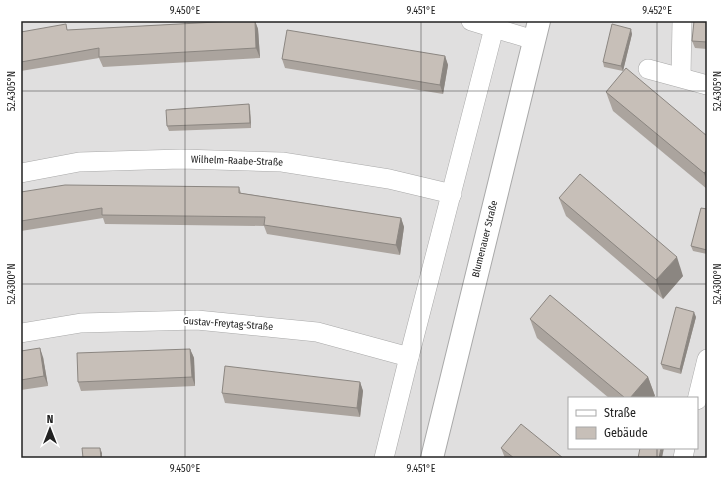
<svg xmlns="http://www.w3.org/2000/svg" width="728" height="479" viewBox="0 0 728 479" font-family="'Fira Sans Condensed',sans-serif">
  <style>
    .residential { fill: #e0dfdf; fill-rule: evenodd }
    .lines { fill: none; stroke-linecap: round; stroke-linejoin: round }
    .minor-casing { stroke: #a9a9a9; stroke-width: 20 }
    .tertiary-casing { stroke: #a9a9a9; stroke-width: 24 }
    .minor { stroke: #fff; stroke-width: 19 }
    .tertiary { stroke: #fff; stroke-width: 22 }
    .wall { fill: #aba49e }
    .shaded-wall { fill: #8b8681 }
    .building { fill: #c7bfb8; stroke: #8b8681 }
    .ticks { fill: none; stroke: #222; stroke-width: 1; stroke-opacity: 0.45 }
    .labels { text-anchor: middle; dominant-baseline: central; stroke-width: 4; stroke-linejoin: round; paint-order: stroke }
    .street-label { font-size: 10px; fill: #222; stroke: #fff }
    .neatline { fill: none; stroke: #222; stroke-width: 1.5 }
    .ticks-label { font-size: 10px; text-anchor: middle; fill: #222 }
  </style>
  <rect width="100%" height="100%" fill="#f2efe9"/>
  <path class="residential" d="M21 21H707V458H21ZM569 398H697V448H569Z"/>
  <g class="lines">
    <g class="minor-casing">
      <g id="minor">
        <path d="M471 21 534 40"/>
        <path d="M648 69 707 85"/>
        <path d="M681 77 682 21"/>
        <path d="M21 173 79 162 181 159 282 162 389 179 452 194"/>
        <path d="M21 333 81 323 197 320 317 332 409 357"/>
        <path d="M697 400 707 359"/>
        <path d="M384 458 409 357 494 28"/>
        <path d="M683 458 685 448"/>
      </g>
    </g>
    <g class="tertiary-casing">
      <path id="tertiary" d="M432 458 539 21"/>
    </g>
    <use href="#minor" class="minor"/>
    <use href="#tertiary" class="tertiary"/>
  </g>
  <g class="wall">
    <path d="M235 21H255L258 29 260 58 103 67 99 58 21 71V32L69 30Z"/>
    <path d="M707 22V49L695 48 692 41Z"/>
    <path d="M632 34 623 71 604 67 603 62Z"/>
    <path d="M445 56 448 65 443 94 285 68 282 59Z"/>
    <path d="M606 92 707 136V189L613 111Z"/>
    <path d="M249 104 250 109 251 128 169 131 167 126Z"/>
    <path d="M239 187 241 193 401 218 404 227 400 255 267 234 264 226 105 224 103 218 21 231V192Z"/>
    <path d="M559 198 683 276 663 299 566 216Z"/>
    <path d="M707 209V254L693 251 691 246Z"/>
    <path d="M696 317 681 374 663 369 661 364Z"/>
    <path d="M530 319 648 377 655 396 653 398H609L537 338Z"/>
    <path d="M190 349 194 358 195 386 81 391 78 382Z"/>
    <path d="M21 351 43 357 48 386 21 390Z"/>
    <path d="M360 382 363 391 360 417 225 403 222 393Z"/>
    <path d="M501 448 563 458H505Z"/>
  </g>
  <g class="shaded-wall">
    <path d="M255 21 258 29 260 58 256 48Z"/>
    <path d="M631 29 632 34 623 71 621 66Z"/>
    <path d="M445 56 448 65 443 94 440 85Z"/>
    <path d="M249 104 250 109 251 128 250 123Z"/>
    <path d="M707 170V182L704 173Z"/>
    <path d="M401 218 404 227 400 255 396 245Z"/>
    <path d="M677 257 683 276 663 299 656 280Z"/>
    <path d="M694 312 696 317 681 374 680 369Z"/>
    <path d="M40 348 43 357 48 386 44 376Z"/>
    <path d="M190 349 194 358 195 386 192 377Z"/>
    <path d="M648 377 655 396 653 398H630Z"/>
    <path d="M360 382 363 391 360 417 357 408Z"/>
    <path d="M100 448 102 453V458H101Z"/>
    <path d="M661 448H664L662 458H659Z"/>
  </g>
  <g class="building">
    <path d="M235 21H255L256 48 99 57V48L21 62V32L66 24 67 30Z"/>
    <path d="M694 21 707 22V42L692 41Z"/>
    <path d="M612 24 631 29 621 66 603 62Z"/>
    <path d="M287 30 445 56 440 85 282 59Z"/>
    <path d="M626 68 707 136V170L704 173 606 92Z"/>
    <path d="M249 104 250 123 167 126 166 110Z"/>
    <path d="M580 174 677 257 656 280 559 198Z"/>
    <path d="M65 185 239 187V193L401 218 396 245 264 225 265 217 102 215V208L21 221V192Z"/>
    <path d="M701 208 707 209V250L691 246Z"/>
    <path d="M550 295 648 377 630 398H625L530 319Z"/>
    <path d="M676 307 694 312 680 369 661 364Z"/>
    <path d="M40 348 44 376 21 380V351Z"/>
    <path d="M190 349 192 377 78 382 77 353Z"/>
    <path d="M225 366 360 382 357 408 222 393Z"/>
    <path d="M521 424 563 458H514L501 448Z"/>
    <path d="M82 448H100L101 458H83Z"/>
    <path d="M640 448H661L659 458H638Z"/>
  </g>
  <path class="ticks" d="M185 21V458M421 21V458M657 21V398M21 91H707M21 284H707M657 448V458"/>
  <g class="labels">
    <g class="street-label">
      <text transform="translate(237 161) rotate(2)">Wilhelm-Raabe-Straße</text>
      <text transform="translate(485 239) rotate(-76)">Blumenauer Straße</text>
      <text transform="translate(228 324) rotate(4)">Gustav-Freytag-Straße</text>
    </g>
  </g>
  <rect width="728" height="479" fill="none" stroke="#ffffff" stroke-width="44"/>
  <rect x="568" y="397" width="130" height="52" fill="#ffffff" stroke="#a7a7a7"/>
  <rect x="576" y="410" width="20" height="6" fill="#ffffff" stroke="#a7a7a7"/>
  <text x="604" y="417" font-size="12" fill="#222222">Straße</text>
  <rect x="576" y="427" width="20" height="12" fill="#c7bfb8" stroke="#a7a7a7"/>
  <text x="604" y="437" font-size="12" fill="#222222">Gebäude</text>
  <g transform="translate(50 429)" stroke="#ffffff" stroke-width="3" paint-order="stroke">
  <path d="M0-3L7 15L0 10L-7 15Z" fill="#222222"/>
  <text y="-6" font-size="11" font-weight="bold" text-anchor="middle" fill="#222222">N</text>
  </g>
  <rect x="22" y="22" width="684" height="435" class="neatline"/>
  <g class="ticks-label">
    <text x="185" y="14">9.450°E</text>
    <text x="421" y="14">9.451°E</text>
    <text x="657" y="14">9.452°E</text>
    <text transform="translate(11 91) rotate(-90)" y="4">52.4305°N</text>
    <text transform="translate(717 91) rotate(-90)" y="4">52.4305°N</text>
    <text transform="translate(11 284) rotate(-90)" y="4">52.4300°N</text>
    <text transform="translate(717 284) rotate(-90)" y="4">52.4300°N</text>
    <text x="185" y="472">9.450°E</text>
    <text x="421" y="472">9.451°E</text>
  </g>
</svg>
